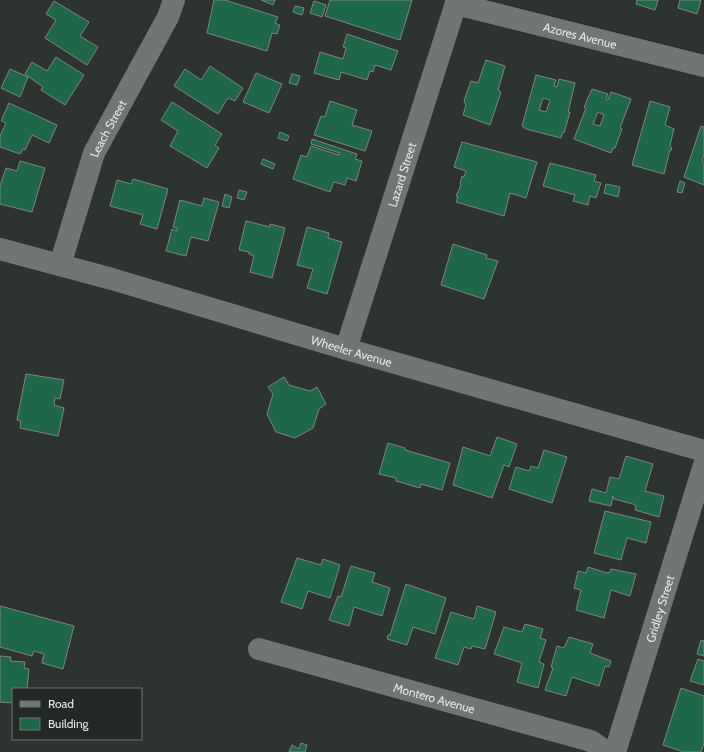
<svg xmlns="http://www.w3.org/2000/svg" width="704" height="752" viewBox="0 0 704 752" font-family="Cabin,sans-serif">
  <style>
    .building { fill: #1e6749; stroke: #7e8581; fill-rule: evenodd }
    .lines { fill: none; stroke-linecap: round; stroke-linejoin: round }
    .street { stroke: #707773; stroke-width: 22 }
    .labels { text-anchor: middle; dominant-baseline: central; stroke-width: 3; stroke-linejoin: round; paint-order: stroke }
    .street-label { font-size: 12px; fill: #e4e8e6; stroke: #232926 }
  </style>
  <rect width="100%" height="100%" fill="#2d3330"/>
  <g class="building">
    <path d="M214 0H225L278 17 275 23 280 25 277 34 272 33 267 51 207 33Z"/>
    <path d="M261 0H275L273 5Z"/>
    <path d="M330 0H412L400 40 325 16Z"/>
    <path d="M637 0H658L655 10 636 4Z"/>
    <path d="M680 0H701L697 14 678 8Z"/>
    <path d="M54 1 89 22 80 36 98 47 87 65 45 38 56 20 46 14Z"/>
    <path d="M314 1 326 5 322 17 310 13Z"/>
    <path d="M295 6 304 8 302 15 293 12Z"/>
    <path d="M347 34 398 51 391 70 375 65 373 72 370 71 367 80 341 72 339 80 314 73 320 52 343 59 346 48 343 47Z"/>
    <path d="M56 57 84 75 65 105 41 90 43 87 25 74 32 62 47 71Z"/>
    <path d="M486 60 505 66 498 90 501 92 490 125 463 115 466 105 464 101 471 81 478 83Z"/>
    <path d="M210 66 243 88 235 101 228 98 218 114 174 86 185 69 201 80Z"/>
    <path d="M10 69 28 77 20 97 1 88Z"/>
    <path d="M256 73 282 84 269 113 243 102Z"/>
    <path d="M292 74 300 76 297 85 289 83Z"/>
    <path d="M536 75 556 80 554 86 557 87 559 79 575 83 568 112H570L564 133 563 132 561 138 526 129 522 126ZM543 98 550 100 546 112 539 110Z"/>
    <path d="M592 89 608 94 606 99 608 100 611 92 631 99 620 128 622 129 615 148H613L611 153 574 139 586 108 584 107ZM598 112 604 115 600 126 593 124Z"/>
    <path d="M330 101 357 110 352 125 372 131 365 151 314 135 321 116 325 117Z"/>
    <path d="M650 101 670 107 665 125 674 129 670 145 672 150H670L664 174 632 165Z"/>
    <path d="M172 102 222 134 215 145 219 148 207 168 170 146 178 131 161 120Z"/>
    <path d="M9 103 57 125 49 143 32 135 25 150 23 149 20 154 0 147V136L6 123 1 121Z"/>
    <path d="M701 126 704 127V155L702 161 704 162V185L684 177Z"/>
    <path d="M280 132 289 136 287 141 278 138Z"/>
    <path d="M312 139 357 154 355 159 362 161 356 181 347 178 345 185 334 182 330 192 293 179 301 155 307 157 311 146 339 155 340 153 311 144Z"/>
    <path d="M462 142 537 162 526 198 510 193 504 216 456 202 458 197 456 196 461 185 460 184 462 176 464 177 466 171 454 167Z"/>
    <path d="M263 159 275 164 273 169 261 164Z"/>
    <path d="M20 161 45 168 32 212 0 204V186L6 168 17 171Z"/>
    <path d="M550 163 596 175 594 181 601 183 596 198 590 196 588 205 573 201 575 195 543 186Z"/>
    <path d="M133 179 168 189 157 229 140 224 143 215 110 206 117 180 131 184Z"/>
    <path d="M680 181 685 183 682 193 677 192Z"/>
    <path d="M606 184 620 187 618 197 604 193Z"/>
    <path d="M239 190 247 192 244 200 237 198Z"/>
    <path d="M225 194 232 197 229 208 222 206Z"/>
    <path d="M204 198 219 202 208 241 191 237 186 256 166 251 172 229 177 231V228L173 227 180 200 202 206Z"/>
    <path d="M246 221 270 227V224L285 228 272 278 250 272 254 256 249 254V252L239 250Z"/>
    <path d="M307 227 329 233 328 238 342 242 327 294 307 288 313 269 297 265Z"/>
    <path d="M453 244 487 255 486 258 498 261 484 299 441 285Z"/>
    <path d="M26 374 64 380 60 399 55 398 54 405 64 408 58 436 20 428 21 421 17 420Z"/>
    <path d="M284 377 289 385 310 391 317 387 326 404 319 409 313 428 295 438 276 432 267 414 273 394 268 387Z"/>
    <path d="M497 437 517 444 509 467 504 465 492 498 453 485 463 447 490 456Z"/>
    <path d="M388 443 405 448V450L450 463 442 490 421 484 420 488 396 481V478L379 474Z"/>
    <path d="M544 450 567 457 552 503 509 489 516 467 529 471 531 466 538 468Z"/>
    <path d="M626 456 653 464 645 491 664 496 659 517 635 510 636 506 633 504 614 499 613 496 611 506 589 501 592 489 606 493 610 477 619 479Z"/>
    <path d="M605 511 651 522 646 543 627 538 621 560 594 553Z"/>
    <path d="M297 558 321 565 323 559 340 565 330 598 308 591 302 609 281 602Z"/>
    <path d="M351 566 375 573 372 582 390 588 382 616 354 607 349 626 329 620 338 596 341 597Z"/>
    <path d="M588 567 607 573 610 572 611 569 636 574 630 596 611 590 604 618 576 610 581 590 574 588 578 571 586 573Z"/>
    <path d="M406 584 446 598 435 634 413 627 407 645 387 639 388 635H390Z"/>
    <path d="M0 606 74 626 63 669 42 663 44 654 34 651 32 656 0 647Z"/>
    <path d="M477 606 496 612 485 649 472 646 471 649 464 647 458 665 435 658 451 612 474 619Z"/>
    <path d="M525 624 543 629 540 638 546 640 539 662 544 664 538 688 517 682 522 663 494 654 504 627 522 632Z"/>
    <path d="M569 637 593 644 590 653 611 661 609 667 605 666 599 686 572 677 566 696 545 690 553 668 551 667 557 646 564 648Z"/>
    <path d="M701 640 704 641V656L697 654Z"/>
    <path d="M0 656 11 657 10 661 25 662 24 668 29 669 27 689H13V703L0 702Z"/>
    <path d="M698 659 704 661V685L690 681Z"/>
    <path d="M681 688 704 696V743L701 752H684L663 745Z"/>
    <path d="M301 743 307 745 305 752H289L292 745 299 749Z"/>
  </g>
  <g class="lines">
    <g class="street">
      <path id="s1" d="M456 4 704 66"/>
      <path id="s2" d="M0 249 112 279 346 349 704 451"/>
      <path id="s3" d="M60 265 94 153 168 17 174 0"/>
      <path id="s4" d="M346 349 457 0"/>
      <path id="s5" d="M259 649 591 741 607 752"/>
      <path id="s6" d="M615 752 704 465"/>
    </g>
  </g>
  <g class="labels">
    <g class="street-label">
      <text stroke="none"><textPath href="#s1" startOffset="128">Azores Avenue</textPath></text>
      <text stroke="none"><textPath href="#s3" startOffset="145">Leach Street</textPath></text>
      <text stroke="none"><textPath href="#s4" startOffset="183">Lazard Street</textPath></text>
      <text stroke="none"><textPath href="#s2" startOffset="366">Wheeler Avenue</textPath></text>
      <text stroke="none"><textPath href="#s6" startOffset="150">Gridley Street</textPath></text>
      <text stroke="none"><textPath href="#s5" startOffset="182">Montero Avenue</textPath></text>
    </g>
  </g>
  <rect x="12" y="688" width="130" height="52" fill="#232926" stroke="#707573"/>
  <rect x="20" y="701" width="20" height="6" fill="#707773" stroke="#707573"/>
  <text x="48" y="708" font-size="12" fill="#e4e8e6">Road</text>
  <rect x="20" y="718" width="20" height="12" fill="#1e6749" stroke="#707573"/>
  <text x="48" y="728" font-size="12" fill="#e4e8e6">Building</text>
</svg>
